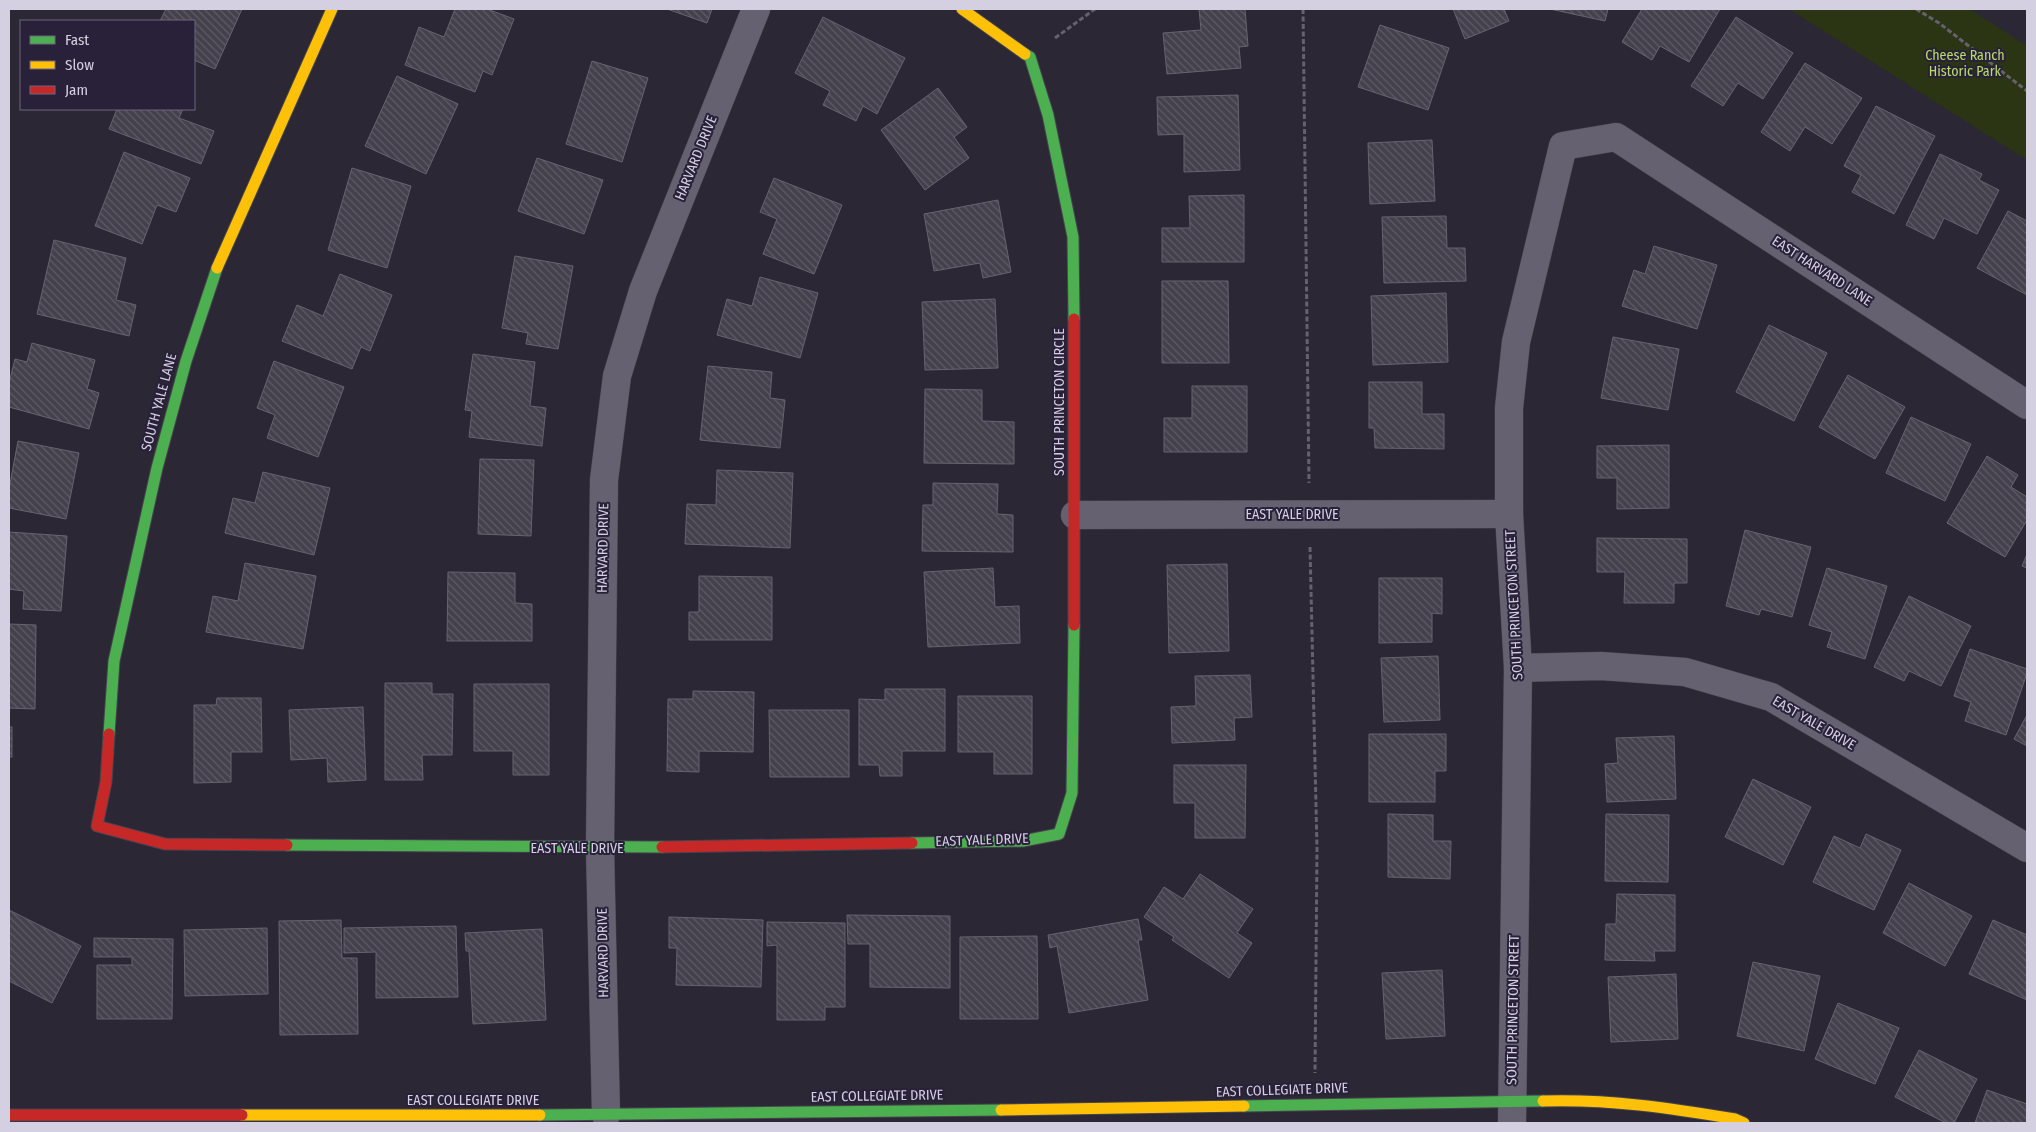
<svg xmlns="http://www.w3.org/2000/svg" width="2036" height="1132" viewBox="0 0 2036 1132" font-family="'Fira Sans Condensed',sans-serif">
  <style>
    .park { fill: #2b3514 }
    .building { fill: url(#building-back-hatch); stroke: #67636f }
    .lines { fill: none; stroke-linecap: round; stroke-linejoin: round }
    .street-casing { stroke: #47434f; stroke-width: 29 }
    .fast-casing { stroke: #47434f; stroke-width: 13 }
    .slow-casing { stroke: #47434f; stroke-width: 13 }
    .jam-casing { stroke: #47434f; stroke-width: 13 }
    .path { stroke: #65616e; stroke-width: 3; stroke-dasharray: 5 2.5; stroke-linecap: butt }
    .street { stroke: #666171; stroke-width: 28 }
    .fast { stroke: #4caf50; stroke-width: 11 }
    .slow { stroke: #ffc107; stroke-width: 11 }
    .jam { stroke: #c62828; stroke-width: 11 }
    .labels { text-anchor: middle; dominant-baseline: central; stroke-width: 4; stroke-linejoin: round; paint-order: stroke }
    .park-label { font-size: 14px; fill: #b7dc68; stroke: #29213a }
    .street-label { font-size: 14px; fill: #d5d0e1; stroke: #29213a }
  </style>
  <defs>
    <pattern id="building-back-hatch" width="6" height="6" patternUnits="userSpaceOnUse" patternTransform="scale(1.25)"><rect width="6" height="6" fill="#44404c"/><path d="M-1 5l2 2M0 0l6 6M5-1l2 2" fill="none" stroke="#5e5b66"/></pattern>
  </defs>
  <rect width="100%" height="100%" fill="#2b2734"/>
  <path class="park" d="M1789 9H1970L2027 46V160Z"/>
  <g class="building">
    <path d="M166 9H242L215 69 194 60V21H160Z"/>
    <path d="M455 9H487L514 19 492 75 483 71 475 92 405 65 419 27 444 37Z"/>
    <path d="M667 9H712L707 23Z"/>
    <path d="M1199 9H1245L1248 46 1239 47 1241 68 1167 74 1163 33 1201 30Z"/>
    <path d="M1453 9H1504L1509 21 1465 39Z"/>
    <path d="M1550 9H1608L1605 21Z"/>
    <path d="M1642 9H1720L1689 62 1660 46 1652 60 1622 42Z"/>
    <path d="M823 17 905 58 877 114 863 106 856 121 823 105 830 91 795 73Z"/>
    <path d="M1736 17 1793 53 1763 99 1738 83 1723 106 1691 86Z"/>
    <path d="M1380 25 1449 48 1428 110 1358 87Z"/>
    <path d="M592 61 648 78 622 162 566 144Z"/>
    <path d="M1805 63 1862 98 1832 144 1805 127 1790 151 1761 132Z"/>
    <path d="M397 76 458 104 426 174 365 146Z"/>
    <path d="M938 88 967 127 954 137 969 158 925 190 881 130Z"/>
    <path d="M1238 95 1240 170 1184 172V134L1158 135 1157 97Z"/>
    <path d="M1876 106 1935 136 1894 214 1852 192 1861 175 1844 166Z"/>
    <path d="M117 109H183L179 118 214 131 201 164 109 129Z"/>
    <path d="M1432 140 1435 201 1370 204 1368 143Z"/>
    <path d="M124 152 190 178 176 212 157 205 142 244 95 226Z"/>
    <path d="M1940 154 1982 174 1979 180 1999 190 1977 234 1944 218 1934 239 1906 225Z"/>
    <path d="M537 158 603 180 584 234 518 211Z"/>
    <path d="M352 168 411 186 387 268 328 250Z"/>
    <path d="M774 178 842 205 814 274 763 254 777 219 760 212Z"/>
    <path d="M1244 195V262H1162V228H1190L1189 196Z"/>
    <path d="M998 200 1011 272 983 278 980 263 934 271 924 214Z"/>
    <path d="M2008 211 2027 221V295L1977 268Z"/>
    <path d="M1446 216 1447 248H1465L1466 281 1384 283 1382 217Z"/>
    <path d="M54 240 126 258 116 300 136 305 129 336 37 314Z"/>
    <path d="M1654 246 1717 265 1697 329 1622 306 1634 270 1645 274Z"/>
    <path d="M515 256 573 266 558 349 526 344 528 333 502 328Z"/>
    <path d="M340 274 392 295 370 351 361 347 352 369 282 341 297 305 323 316Z"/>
    <path d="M760 277 818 293 800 358 717 335 727 299 752 306Z"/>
    <path d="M1162 281H1228L1229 363H1162Z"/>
    <path d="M1446 293 1448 362 1373 365 1371 296Z"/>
    <path d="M995 299 998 368 925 370 922 302Z"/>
    <path d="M1769 325 1827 353 1794 421 1736 392Z"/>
    <path d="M1613 337 1679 349 1668 410 1601 398Z"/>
    <path d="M32 343 95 360 87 389 99 393 89 429 9 407V383L15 359 27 362Z"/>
    <path d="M473 354 535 362 530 406 546 408 542 446 469 437 472 411 465 410Z"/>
    <path d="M274 361 344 387 318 457 267 438 275 415 257 408Z"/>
    <path d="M708 366 772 372 770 398 785 400 780 448 700 440Z"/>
    <path d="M1848 375 1905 407 1875 459 1819 427Z"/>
    <path d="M1369 382H1422V414H1444V449L1375 448 1374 428H1369Z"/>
    <path d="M1192 386H1247V452H1164V418H1192Z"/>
    <path d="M925 389 982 390V421L1014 422V464L924 463Z"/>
    <path d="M1911 417 1971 444 1945 501 1886 473Z"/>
    <path d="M18 441 79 453 66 519 9 508V489Z"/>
    <path d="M1669 445V508L1617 509V478H1597V446Z"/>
    <path d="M1987 456 2018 475 2011 487 2027 497V520L2005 557 1947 523Z"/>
    <path d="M480 459 534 460 531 536 478 534Z"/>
    <path d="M717 470 793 473 790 548 685 544 687 504 716 505Z"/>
    <path d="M263 472 330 488 314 555 225 533 233 498 255 503Z"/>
    <path d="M933 483 998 484 997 514 1013 515V552L922 551 923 505H933Z"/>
    <path d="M1745 530 1811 547 1792 617 1761 609 1759 615 1726 606Z"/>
    <path d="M9 532 67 536 61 611 23 609 24 591 9 589Z"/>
    <path d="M1597 538 1687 539V583H1674V603H1624L1625 572H1597Z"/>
    <path d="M2027 554V568L2022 566Z"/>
    <path d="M245 563 316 576 303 649 206 632 213 596 238 601Z"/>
    <path d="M1227 564 1229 651 1169 653 1167 565Z"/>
    <path d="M993 568 995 607 1019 606 1020 643 928 647 924 572Z"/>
    <path d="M1827 568 1887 586 1865 659 1827 647 1832 632 1809 625Z"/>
    <path d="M448 572 515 573V603L532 604V641H447Z"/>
    <path d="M699 576 772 577V640H689V612H699Z"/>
    <path d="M1379 578H1442V614L1432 613V642L1379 643Z"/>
    <path d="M1909 596 1971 626 1941 686 1909 671 1904 681 1874 667Z"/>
    <path d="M9 624 36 625 35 709 9 708Z"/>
    <path d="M1970 649 2027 669V673L2006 735 1965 721 1971 702 1954 696Z"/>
    <path d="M1438 656 1440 720 1384 722 1381 658Z"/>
    <path d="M1250 675 1252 717 1234 718 1235 740 1172 743 1171 707 1196 706 1195 676Z"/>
    <path d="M385 683H432V694H453L452 755H422L423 780H385Z"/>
    <path d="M474 684H549V775H513V751H474Z"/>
    <path d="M885 689H945V751H902V776H880L879 765H859V699L885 700Z"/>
    <path d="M693 691 754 692 753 752 699 751V772L667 771 668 699H693Z"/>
    <path d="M958 696H1032V774H994V752H958Z"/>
    <path d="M217 698H261L262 752H231V782L194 783V705H216Z"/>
    <path d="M363 707 366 780 328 782 327 758 291 760 289 710Z"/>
    <path d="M769 710H849V777H770Z"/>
    <path d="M2027 715V746L2014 739Z"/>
    <rect x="9" y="727" width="3" height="30"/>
    <path d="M1369 734H1446V771H1435V802H1369Z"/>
    <path d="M1674 736 1676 799 1607 802 1605 764 1618 763 1616 738Z"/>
    <path d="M1174 765H1246L1245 838H1195V803H1174Z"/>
    <path d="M1753 779 1811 807 1783 865 1725 837Z"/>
    <path d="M1388 814 1433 815V841H1451L1450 879 1388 877Z"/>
    <path d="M1606 814 1669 815 1668 882 1605 881Z"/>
    <path d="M1866 834 1901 850 1874 910 1813 882 1834 836 1860 848Z"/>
    <path d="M1200 874 1253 909 1237 933 1252 943 1229 978 1172 940 1174 937 1144 917 1164 887 1183 899Z"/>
    <path d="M1909 883 1972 916 1945 966 1883 933Z"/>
    <path d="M1617 894 1675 895V951H1654L1655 961 1605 960 1606 924H1616Z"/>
    <path d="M9 910 81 946 52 1003 9 981Z"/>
    <path d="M847 915 950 916V988L870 987V944H848Z"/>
    <path d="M669 917 763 920 761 987 676 985 677 948H669Z"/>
    <path d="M1138 919 1142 940H1138L1148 1000 1069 1013 1057 946 1050 948 1048 935Z"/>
    <path d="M341 920 342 958H357L358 1034 280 1035 279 921Z"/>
    <path d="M1993 920 2027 935V1000L1969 974Z"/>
    <path d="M767 922 845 923V1007H825V1020H777V945L767 946Z"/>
    <path d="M456 926 458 997 376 998V952L344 953V928Z"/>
    <path d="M267 928 268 994 185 996 184 930Z"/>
    <path d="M542 929 546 1020 473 1024 469 951H466L465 933Z"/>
    <path d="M1037 936 1038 1019H960V937Z"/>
    <path d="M94 938 173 939 172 1019H97V965H132V957H94Z"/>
    <path d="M1753 962 1820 976 1804 1051 1737 1036Z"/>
    <path d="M1442 970 1445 1036 1386 1039 1382 973Z"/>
    <path d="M1676 974 1678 1039 1611 1042 1608 977Z"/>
    <path d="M1838 1003 1899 1028 1875 1084 1815 1059Z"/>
    <path d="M1919 1050 1977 1079 1954 1123H1946L1895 1097Z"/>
    <path d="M1987 1090 2027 1104V1123H1975Z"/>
  </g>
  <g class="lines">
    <g class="street-casing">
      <g id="street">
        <path d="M1075 515 1509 514"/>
        <path d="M1518 668 1601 666 1685 672 1771 697 2027 848"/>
        <path d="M606 1115 600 848 604 480 617 376 643 291 756 9"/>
        <path d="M1512 1123 1518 668 1509 514V408L1516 342 1563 146 1616 137 2027 405"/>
      </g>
    </g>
    <g class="fast-casing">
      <g id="fast">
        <path d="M1025 54 1030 57 1048 115 1073 237 1074 319"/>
        <path d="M109 734 114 661 157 468 186 361 217 268"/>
        <path d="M912 843 1023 841 1059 834 1072 793 1074 625"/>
        <path d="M287 845 662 847"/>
        <path d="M1244 1106 1543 1101"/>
        <path d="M540 1115 1001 1110"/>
      </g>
    </g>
    <g class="slow-casing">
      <g id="slow">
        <path d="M962 9 1025 54"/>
        <path d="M217 268 332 9"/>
        <path d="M1543 1101C1610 1099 1670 1108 1735 1119L1744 1123"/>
        <path d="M1001 1110 1244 1106"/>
        <path d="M242 1115H540"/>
      </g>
    </g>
    <g class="jam-casing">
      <g id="jam">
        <path d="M1074 319V625"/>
        <path d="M109 734 106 782 97 826 165 844 287 845"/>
        <path d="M662 847 912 843"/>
        <path d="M9 1115H242"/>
      </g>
    </g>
    <g class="path">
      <path d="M1303 9 1309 483"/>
      <path d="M1916 9 1939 23 2027 91"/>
      <path d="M1055 38 1095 9"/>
      <path d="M1310 547 1317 849 1315 1073"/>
    </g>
    <use href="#street" class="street"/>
    <use href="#fast" class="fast"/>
    <use href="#slow" class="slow"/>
    <use href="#jam" class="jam"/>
  </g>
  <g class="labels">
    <g class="park-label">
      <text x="1965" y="55">Cheese Ranch<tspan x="1965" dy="16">Historic Park</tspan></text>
    </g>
    <g class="street-label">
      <text transform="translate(696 158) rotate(-68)">HARVARD DRIVE</text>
      <text transform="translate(1822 271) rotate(33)">EAST HARVARD LANE</text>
      <text transform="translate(159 402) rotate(-75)">SOUTH YALE LANE</text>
      <text transform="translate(1059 402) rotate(-90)">SOUTH PRINCETON CIRCLE</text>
      <text x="1292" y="514">EAST YALE DRIVE</text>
      <text transform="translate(603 548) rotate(-89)">HARVARD DRIVE</text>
      <text transform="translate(1514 605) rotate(-93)">SOUTH PRINCETON STREET</text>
      <text transform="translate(1814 723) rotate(30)">EAST YALE DRIVE</text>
      <text transform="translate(982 840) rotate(-2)">EAST YALE DRIVE</text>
      <text x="577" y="848">EAST YALE DRIVE</text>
      <text transform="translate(603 953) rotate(-91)">HARVARD DRIVE</text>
      <text transform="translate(1513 1010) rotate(-89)">SOUTH PRINCETON STREET</text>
      <text transform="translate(1282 1090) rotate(-2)">EAST COLLEGIATE DRIVE</text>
      <text transform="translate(877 1096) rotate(-1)">EAST COLLEGIATE DRIVE</text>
      <text x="473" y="1100">EAST COLLEGIATE DRIVE</text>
    </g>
  </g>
  <rect width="2036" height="1132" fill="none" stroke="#d5d0e1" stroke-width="20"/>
  <rect x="20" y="20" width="175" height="90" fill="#29213a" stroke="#6e677d"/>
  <rect x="30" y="36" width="25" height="8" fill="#4caf50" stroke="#6e677d"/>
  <text x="65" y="45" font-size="15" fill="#d5d0e1">Fast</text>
  <rect x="30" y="61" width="25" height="8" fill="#ffc107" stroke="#6e677d"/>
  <text x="65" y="70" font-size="15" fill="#d5d0e1">Slow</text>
  <rect x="30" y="86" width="25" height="8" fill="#c62828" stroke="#6e677d"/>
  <text x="65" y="95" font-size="15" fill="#d5d0e1">Jam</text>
</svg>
